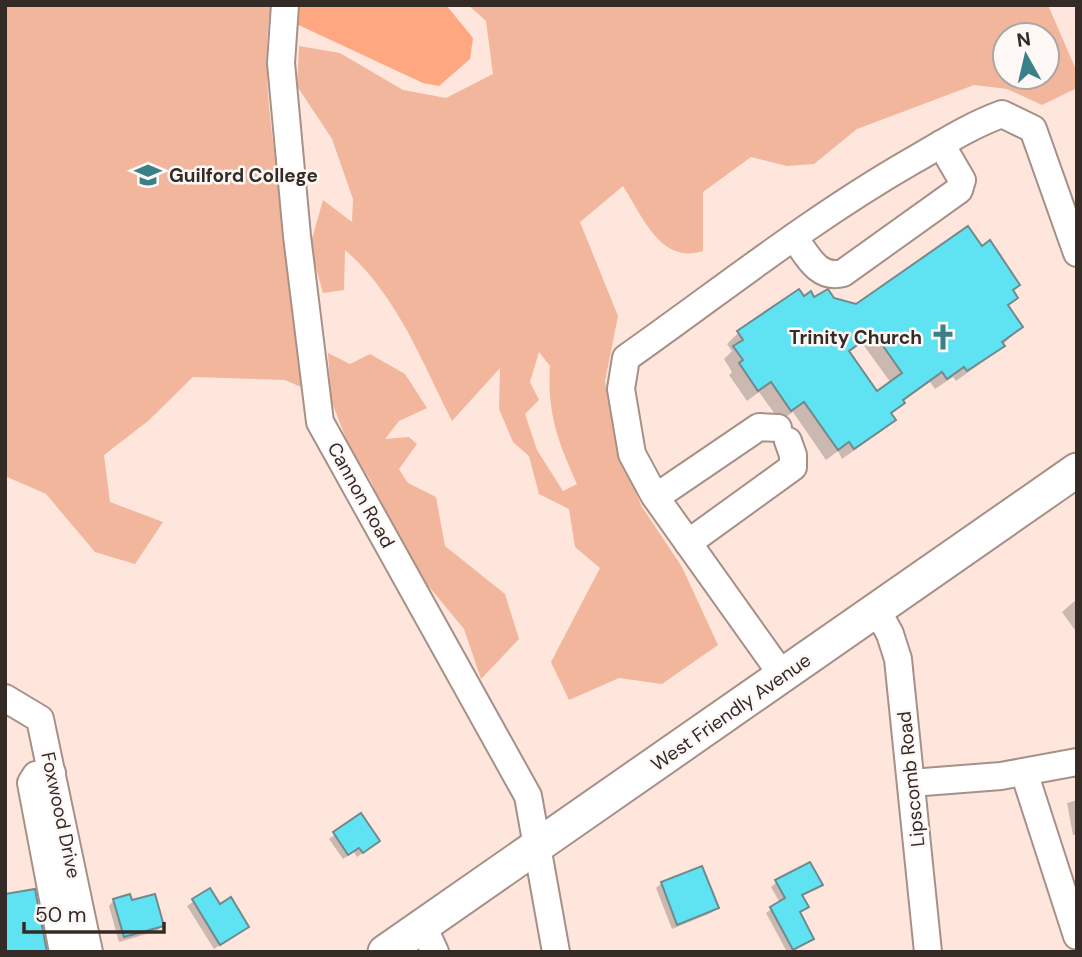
<svg xmlns="http://www.w3.org/2000/svg" width="1082" height="957" viewBox="0 0 1082 957" font-family="'DM Sans',sans-serif">
  <style>
    .green { fill: #f2b69c; fill-rule: evenodd }
    .water { fill: #fea780 }
    .shadow { fill: #0003; fill-rule: evenodd }
    .building { fill: #5fe3f3; stroke: #708a8d; stroke-width: 2; fill-rule: evenodd }
    .lines { fill: none; stroke-linecap: round; stroke-linejoin: round }
    .minor-casing { stroke: #a69087; stroke-width: 30 }
    .major-casing { stroke: #a69087; stroke-width: 37 }
    .minor { stroke: #fff; stroke-width: 26 }
    .major { stroke: #fff; stroke-width: 33 }
    .labels { text-anchor: middle; dominant-baseline: central; stroke-width: 5; stroke-linejoin: round; paint-order: stroke }
    .poi-label { font-size: 19px; font-weight: bold; fill: #342b27; stroke: #fdf8f6; text-anchor: start }
    .street-label { font-size: 19px; fill: #342b27; stroke: #fdf8f6 }
  </style>
  <rect width="100%" height="100%" fill="#fee6dc"/>
  <g class="green">
    <path d="M5 5H271C259 77 275 151 285 222 293 277 297 332 301 387L285 380 193 377 148 421 104 455 110 502 163 522 135 564 95 552 46 494 5 476Z"/>
    <path d="M468 5H1048L1077 72V88L1042 105 1007 89 974 85 857 129 814 164 787 166 751 157 703 192V251C660 265 642 215 623 186L580 222 618 316 605 381 619 453 642 507 682 567 718 645 662 684 619 678 569 700 551 662 600 568 575 547 569 509 539 494 529 456 513 442 499 409 500 368 452 421C421 360 397 295 345 250L344 290 323 293 310 246 323 200 352 222 353 199 332 139 297 86 299 46 340 53 403 90 446 98 493 74 486 21ZM1005 35H1047V77H1005ZM539 352 550 366C547 413 558 442 577 484L563 491 537 450 525 414 539 400 530 382Z"/>
    <path d="M328 353 350 364 370 354 405 374 427 408 399 421 385 439 409 437 417 444 399 469 408 483 436 497 445 546 505 594 519 639 481 679 464 629 421 577 381 512 372 483 348 444 331 400Z"/>
  </g>
  <path class="water" d="M295 5H446L473 38 470 59 439 86 423 83 290 21Z"/>
  <g class="shadow">
    <path d="M798 291 804 299 833 300 856 306 1012 291 1016 297 1007 307 1021 327 991 356 956 381 953 377 935 389 930 382 902 402 891 415 894 419 883 430 842 459 838 451 826 460 793 412 780 421 759 392 747 401 729 375 732 372 724 359 732 351 727 344 738 333ZM862 343 891 383 877 393 848 353Z"/>
    <path d="M1077 599V633L1062 612Z"/>
    <path d="M1077 800V834L1073 835 1067 803Z"/>
    <path d="M361 816 373 846 357 857 354 852 343 859 329 839Z"/>
    <path d="M777 882 820 885 801 897 806 907 799 913 812 938 791 952H787L766 913 780 903 771 887Z"/>
    <path d="M662 883 717 908 711 913 672 929 656 888Z"/>
    <path d="M209 891 219 907 247 927 214 949 187 906Z"/>
    <path d="M114 900 162 926 157 931 119 942 109 906Z"/>
  </g>
  <g class="building">
    <path d="M968 226 982 246 990 240 1020 285 1013 290 1018 298 1008 305 1023 327 1002 342 1005 346 967 371 964 367 947 379 942 372 903 400 905 403 891 413 896 420 854 449 849 442 838 450 804 402 791 411 771 382 758 391 739 363 743 360 733 346 743 340 737 331 799 289 804 296 811 291 814 297 828 289 834 298 856 304ZM874 333 902 373 877 391 849 351Z"/>
    <path d="M361 813 380 841 363 853 359 848 348 855 333 832Z"/>
    <path d="M810 862 823 885 802 895 809 907 800 912 814 939 793 950 770 907 785 898 775 880Z"/>
    <path d="M702 866 719 908 677 925 661 882Z"/>
    <path d="M210 888 220 904 231 897 249 927 220 945 192 899Z"/>
    <path d="M35 889 47 952H5V894Z"/>
    <path d="M130 894 132 900 155 894 164 926 124 937 113 899Z"/>
  </g>
  <g class="lines">
    <g class="minor-casing">
      <g id="minor">
        <path d="M285 5 281 63 297 236 320 422 528 796 556 952"/>
        <path d="M794 237C807 255 818 280 843 273L959 190 962 180 941 144"/>
        <path d="M656 497 759 427 778 428"/>
        <path d="M688 543 793 467V455L788 441"/>
        <path d="M877 610 890 634 898 659 928 952"/>
        <path d="M783 676 654 495 632 454 621 389 626 358C721 291 811 219 912 161 942 144 969 126 1002 114L1033 129 1077 253"/>
        <path d="M5 698 40 719 89 952"/>
        <path d="M1024 772 1077 936"/>
        <path d="M52 773 36 775 31 783 63 952"/>
        <path d="M911 783 1001 776 1077 762"/>
        <path d="M423 926 435 952"/>
      </g>
    </g>
    <g class="major-casing">
      <path id="major" d="M385 952 1077 470"/>
    </g>
    <use href="#minor" class="minor"/>
    <use href="#major" class="major"/>
  </g>
  <defs>
    <g id="university-bare" transform="scale(2.1)"><path d="M0-5L7-2L0 1L-7-2ZM-4 1L0 2.5L4 1V4Q0 6-4 4Z" fill="#398089" stroke="#fdf8f6" stroke-width="2.5" paint-order="stroke"/></g>
    <g id="church-bare" transform="scale(2.1)"><path d="M-1.2-6h2.4v3.5h3.3v2.4h-3.3V6h-2.4V-.1h-3.3v-2.4h3.3Z" fill="#398089" stroke="#fdf8f6" stroke-width="2.5" paint-order="stroke"/></g>
  </defs>
  <g fill-rule="evenodd">
    <use href="#university-bare" x="148" y="175"/>
    <use href="#church-bare" x="943" y="337"/>
  </g>
  <g class="labels">
    <g class="poi-label">
      <text x="169" y="175">Guilford College</text>
      <text x="922" y="337" text-anchor="end">Trinity Church</text>
    </g>
    <g class="street-label">
      <text transform="translate(361 495) rotate(61)">Cannon Road</text>
      <text transform="translate(731 712) rotate(-35)">West Friendly Avenue</text>
      <text transform="translate(911 779) rotate(-96)">Lipscomb Road</text>
      <text transform="translate(61 815) rotate(78)">Foxwood Drive</text>
    </g>
  </g>
  <rect width="1082" height="957" fill="none" stroke="#342b27" stroke-width="14"/>
  <g transform="translate(1026 56) rotate(352)"><circle r="33" fill="#fdf8f6" stroke="#ada6a3" stroke-width="2"/>
  <path d="M0-5L12 26L0 18L-12 26Z" fill="#398089"/>
  <text y="-10" font-size="19" font-weight="bold" text-anchor="middle" fill="#342b27">N</text>
  </g>
  <path d="M24 922v10h140v-10" fill="none" stroke="#342b27" stroke-width="3.5"/>
  <text x="35" y="922" font-size="21" fill="#342b27" stroke="#fdf8f6" stroke-width="5" paint-order="stroke">50 m</text>
</svg>
